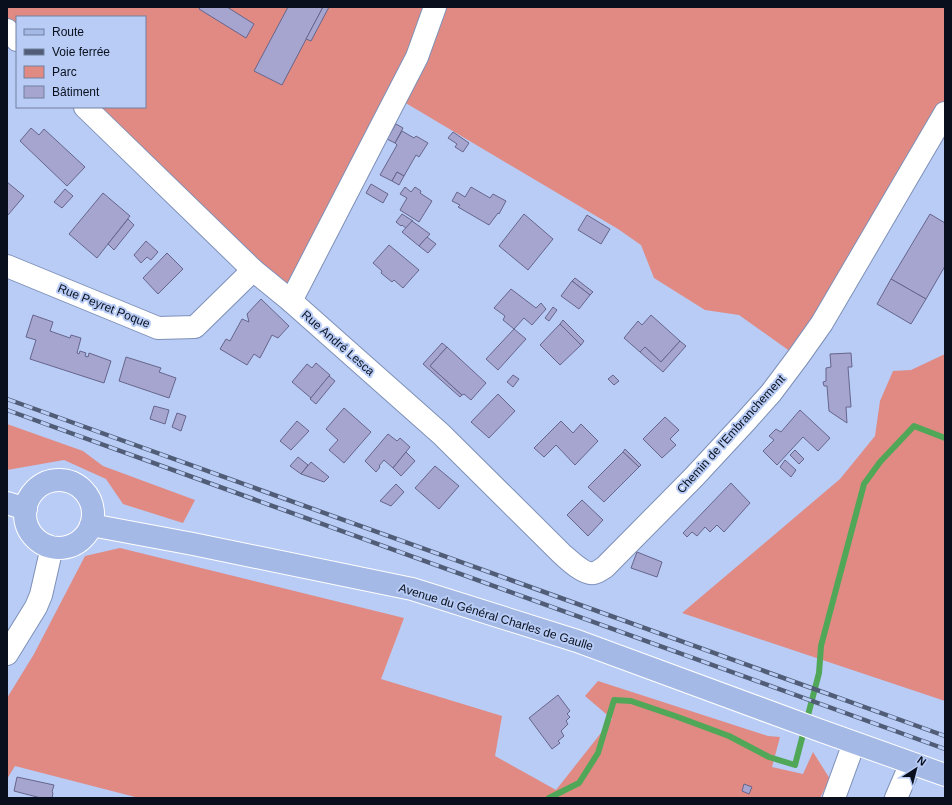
<svg xmlns="http://www.w3.org/2000/svg" width="952" height="805" viewBox="0 0 952 805" font-family="Arial,sans-serif">
  <style>
    .green { fill: #e08a83 }
    .lines { fill: none; stroke-linecap: round; stroke-linejoin: round }
    .stream { stroke: #51a758; stroke-width: 6 }
    .building { fill: #a6a5d0; stroke: #66658c }
    .minor-casing { stroke: #7e90b7; stroke-width: 24 }
    .major-casing { stroke: #fff; stroke-width: 24 }
    .minor { stroke: #fff; stroke-width: 22 }
    .major { stroke: #a5b9e7; stroke-width: 22 }
    .rail-casing { stroke: #515d76; stroke-width: 4.5 }
    .rail { stroke: #b8ccf6; stroke-width: 3; stroke-dasharray: 9; stroke-linecap: butt }
    .labels { text-anchor: middle; dominant-baseline: central; stroke-width: 4; stroke-linejoin: round; paint-order: stroke }
    .street-label { font-size: 12px; fill: #090f1d; stroke: #b8ccf6 }
  </style>
  <rect width="100%" height="100%" fill="#b8ccf6"/>
  <g class="green">
    <path d="M7 7H945V113L798 357 739 315 705 310 654 278 641 245 618 229 404 102 299 309 85 107H145V17H17V40L7 30Z"/>
    <path d="M945 354V701L682 613 840 479 875 436 880 401 893 371 911 370Z"/>
    <path d="M7 424 83 451 103 466 195 500 183 523 123 504 106 479 64 460 7 470Z"/>
    <path d="M120 548 404 618 381 679 502 716 495 756 556 790 612 719 585 696 598 681 768 736 780 737 772 767 803 774 813 752 830 779 820 798H139L15 766 7 779V698L34 654 85 556Z"/>
  </g>
  <g class="lines">
    <path class="stream" d="M549 798 579 783 598 753 614 700 631 701 675 716 729 736 769 757 795 765 819 673 821 646 864 484 880 462 914 426 945 438"/>
  </g>
  <g class="building">
    <path d="M200 7H227L254 24 246 38 199 9Z"/>
    <path d="M288 7H323L282 85 254 71Z"/>
    <path d="M323 7H329L311 41 306 39Z"/>
    <path d="M396 124 403 128 395 143 387 139Z"/>
    <path d="M31 128 39 135 44 129 85 167 67 186 20 141Z"/>
    <path d="M402 131 414 138 416 136 428 143 419 157 416 155 404 176 397 172 392 181 380 175 397 145 395 143Z"/>
    <path d="M453 132 469 143 463 152 455 147 457 144 448 138Z"/>
    <path d="M397 172 404 176 399 185 392 181Z"/>
    <path d="M7 182 24 196 8 215 7 214Z"/>
    <path d="M371 184 388 194 383 203 366 193Z"/>
    <path d="M405 187 411 192 415 187 421 191 420 193 432 201 419 222 400 210 407 198 400 194Z"/>
    <path d="M471 187 490 198 493 194 506 201 499 214 498 213 489 225 458 207 460 205 452 201 457 192 465 197Z"/>
    <path d="M65 189 73 196 62 208 54 202Z"/>
    <path d="M103 193 130 216 97 258 69 234Z"/>
    <path d="M402 214 413 221 406 228 402 225 401 226 396 222Z"/>
    <path d="M524 214 553 239 528 270 499 246Z"/>
    <path d="M930 214 945 223V266L926 299 891 279Z"/>
    <path d="M587 215 610 229 601 244 578 230Z"/>
    <path d="M128 219 134 225 114 250 108 244Z"/>
    <path d="M412 221 430 234 419 246 402 232Z"/>
    <path d="M427 237 436 244 428 253 419 246Z"/>
    <path d="M146 241 158 252 151 260 147 257 141 263 134 255Z"/>
    <path d="M389 245 419 270 403 288 394 280 392 282 381 273 382 271 373 263Z"/>
    <path d="M167 253 183 269 158 294 143 278Z"/>
    <path d="M575 278 593 292 590 295 572 281Z"/>
    <path d="M891 279 926 299 911 324 877 304Z"/>
    <path d="M572 281 590 295 579 309 561 296Z"/>
    <path d="M511 289 536 308 541 303 546 309 532 325 524 318 514 329 503 320 505 316 494 308Z"/>
    <path d="M261 299 289 326 278 338 272 335 260 358 254 354 247 365 220 349 226 339 230 341 242 319 249 322 247 314Z"/>
    <path d="M553 307 557 310 549 321 545 318Z"/>
    <path d="M33 315 53 322 50 331 70 338 71 335 81 338 77 353 79 354 80 351 86 353 85 356 88 357 89 353 111 361 104 383 30 359 36 340 26 337Z"/>
    <path d="M651 315 680 341 661 362 645 347 640 352 624 338 638 321 642 325Z"/>
    <path d="M563 320 584 341 581 345 560 324Z"/>
    <path d="M560 324 581 345 560 365 540 345Z"/>
    <path d="M514 329 526 339 498 370 486 359Z"/>
    <path d="M680 341 686 346 663 372 640 352 645 347 661 362Z"/>
    <path d="M442 343 447 347 430 366 462 395 460 397 423 364Z"/>
    <path d="M447 347 486 383 471 400 464 394 462 395 430 366Z"/>
    <path d="M851 353 852 367H848L851 407H846L847 423 829 411 827 386H824L823 382 826 381V368L831 367 830 354Z"/>
    <path d="M126 357 161 368 159 372 176 378 169 398 119 381Z"/>
    <path d="M316 363 330 375 311 398 292 382 307 364 312 368Z"/>
    <path d="M513 375 519 379 513 387 507 382Z"/>
    <path d="M613 375 619 381 614 385 608 379Z"/>
    <path d="M329 376 335 381 316 404 310 399Z"/>
    <path d="M498 394 515 411 489 438 471 422Z"/>
    <path d="M154 406 169 410 165 424 150 419Z"/>
    <path d="M344 408 371 432 344 463 329 450 338 440 326 429Z"/>
    <path d="M800 410 830 438 818 451 803 437 777 465 763 451 774 440 769 436 776 429 781 432Z"/>
    <path d="M177 413 186 416 181 431 172 427Z"/>
    <path d="M665 417 679 430 670 439 676 445 662 458 643 439Z"/>
    <path d="M297 421 309 431 291 450 280 441Z"/>
    <path d="M561 421 573 433 581 424 598 441 575 465 556 445 544 457 534 448Z"/>
    <path d="M388 434 397 441 400 438 410 447 393 468 384 460 379 466 380 467 376 472 365 461Z"/>
    <path d="M625 449 641 465 639 467 623 452Z"/>
    <path d="M795 450 804 459 799 464 790 455Z"/>
    <path d="M406 452 415 461 401 476 393 468Z"/>
    <path d="M623 452 639 467 604 502 588 487Z"/>
    <path d="M298 457 308 465 301 474 290 466Z"/>
    <path d="M785 460 796 470 791 477 780 467Z"/>
    <path d="M311 462 329 477 324 482 301 474Z"/>
    <path d="M435 466 459 486 439 509 415 488Z"/>
    <path d="M731 483 750 503 724 532 717 525 710 532 705 527 697 536 692 532 687 537 683 533Z"/>
    <path d="M396 484 404 492 391 506 380 501Z"/>
    <path d="M582 500 603 520 588 536 567 515Z"/>
    <path d="M637 552 662 562 657 577 631 568Z"/>
    <path d="M558 695 570 711 567 714 570 717 566 721 568 724 561 731 564 736 558 741 560 743 552 749 529 718Z"/>
    <path d="M17 777 54 785 52 792 53 793 52 798H41L14 791Z"/>
    <path d="M744 784 752 787 749 794 742 791Z"/>
  </g>
  <g class="lines">
    <g class="minor-casing">
      <g id="minor">
        <path d="M7 30 17 40"/>
        <path d="M85 107 253 270 291 301 441 434 562 554C569 560 584 575 594 573 597 573 602 569 605 567L694 477 745 422 771 393 798 357 822 323 945 113"/>
        <path d="M7 266 158 328 195 327 253 270"/>
        <path d="M291 301 417 57 435 7"/>
        <path d="M7 654 36 607 41 595 52 547"/>
        <path d="M834 798 854 743"/>
        <path d="M896 798 911 763"/>
      </g>
    </g>
    <g class="major-casing">
      <g id="major">
        <circle cx="59" cy="514" r="34"/>
        <path d="M7 503 26 509"/>
        <path d="M91 525 193 544 412 589 577 641 816 729 945 775"/>
      </g>
    </g>
    <use href="#minor" class="minor"/>
    <use href="#major" class="major"/>
    <g class="rail-casing">
      <g id="rail">
        <path d="M7 399 945 736"/>
        <path d="M7 410 945 749"/>
      </g>
    </g>
    <use href="#rail" class="rail"/>
  </g>
  <g class="labels">
    <g class="street-label">
      <text transform="translate(104 306) rotate(22)">Rue Peyret Poque</text>
      <text transform="translate(338 343) rotate(41)">Rue André Lesca</text>
      <text transform="translate(731 434) rotate(-48)">Chemin de l'Embranchement</text>
      <text transform="translate(496 617) rotate(17)">Avenue du Général Charles de Gaulle</text>
    </g>
  </g>
  <rect width="952" height="805" fill="none" stroke="#090f1d" stroke-width="16"/>
  <rect x="16" y="16" width="130" height="92" fill="#b8ccf6" stroke="#72809f"/>
  <rect x="24" y="29" width="20" height="6" fill="#a5b9e7" stroke="#72809f"/>
  <text x="52" y="36" font-size="12" fill="#090f1d">Route</text>
  <rect x="24" y="49" width="20" height="6" fill="#515d76" stroke="#72809f"/>
  <text x="52" y="56" font-size="12" fill="#090f1d">Voie ferrée</text>
  <rect x="24" y="66" width="20" height="12" fill="#e08a83" stroke="#72809f"/>
  <text x="52" y="76" font-size="12" fill="#090f1d">Parc</text>
  <rect x="24" y="86" width="20" height="12" fill="#a6a5d0" stroke="#72809f"/>
  <text x="52" y="96" font-size="12" fill="#090f1d">Bâtiment</text>
  <g transform="translate(916 769) rotate(36)" stroke="#b8ccf6" stroke-width="3" paint-order="stroke">
  <path d="M0-3L7 15L0 10L-7 15Z" fill="#090f1d"/>
  <text y="-6" font-size="11" font-weight="bold" text-anchor="middle" fill="#090f1d">N</text>
  </g>
</svg>
